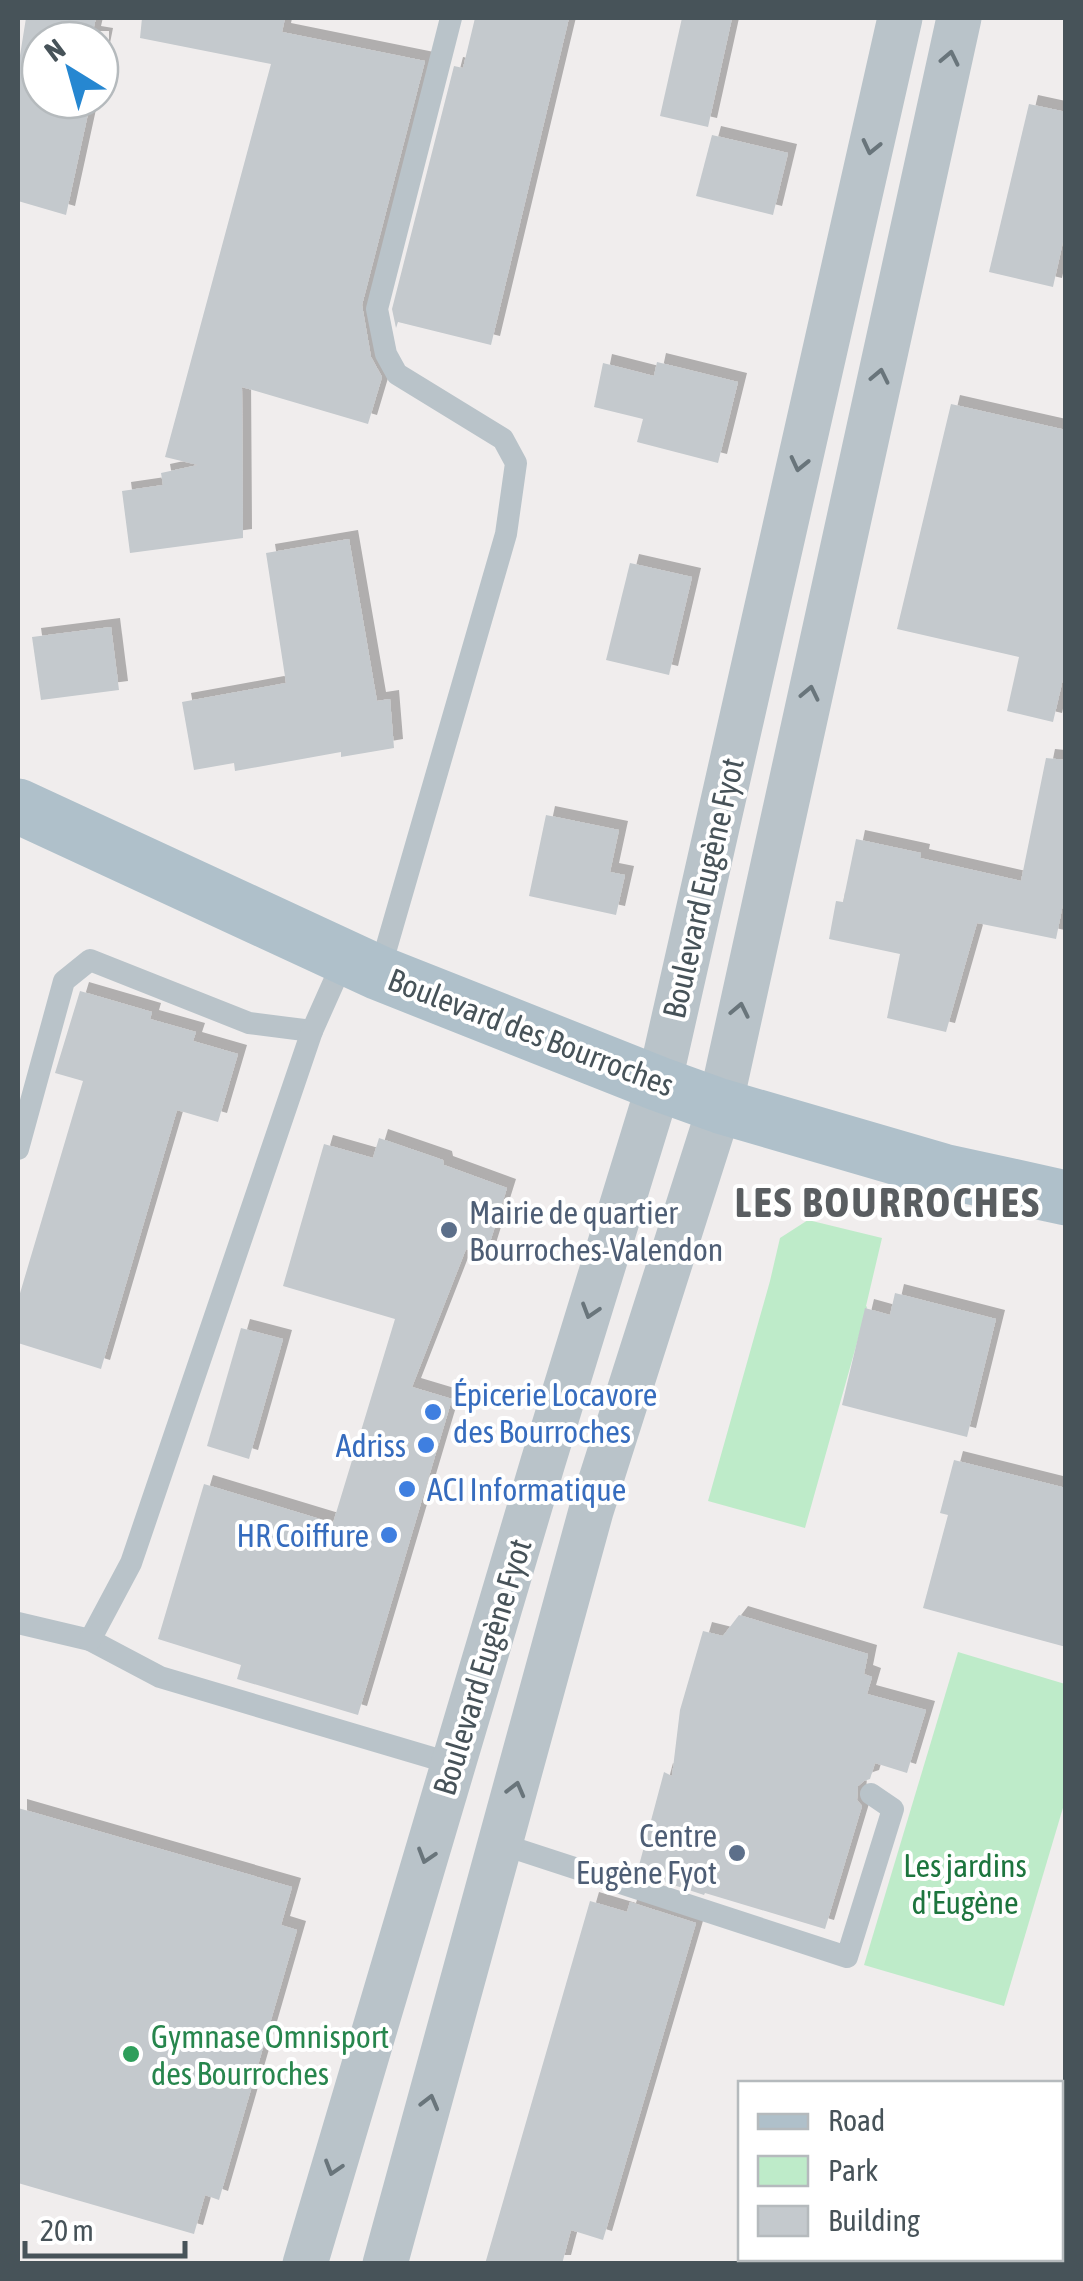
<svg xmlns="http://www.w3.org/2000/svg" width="1083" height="2281" viewBox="0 0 1083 2281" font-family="'Asap Condensed',sans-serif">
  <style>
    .green { fill: #beebc9 }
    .building { fill: #c4c9cd; filter: url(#shadow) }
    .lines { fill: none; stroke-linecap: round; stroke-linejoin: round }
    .lane { stroke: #b9c3c9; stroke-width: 22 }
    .street { stroke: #b9c3c9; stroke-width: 45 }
    .primary { stroke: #afc0ca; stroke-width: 55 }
    .oneway { stroke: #69757b }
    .service-dot { fill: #5c6f8a; stroke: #fff; stroke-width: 4 }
    .shop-dot { fill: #3f7fe0; stroke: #fff; stroke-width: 4 }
    .leisure-dot { fill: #2e9e5b; stroke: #fff; stroke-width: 4 }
    .labels { text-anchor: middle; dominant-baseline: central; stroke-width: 8; stroke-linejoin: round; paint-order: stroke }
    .street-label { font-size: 32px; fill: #475359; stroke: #fff }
    .service-label { font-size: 32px; fill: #4e5e75; stroke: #fff; text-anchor: start }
    .shop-label { font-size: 32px; fill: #366cbe; stroke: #fff; text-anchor: start }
    .park-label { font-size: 32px; fill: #1d753e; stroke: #fff }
    .leisure-label { font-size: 32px; fill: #27864d; stroke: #fff; text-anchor: start }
    .district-label { font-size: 42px; font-weight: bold; letter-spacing: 2.5px; fill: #5a5e61; stroke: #fff }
  </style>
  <defs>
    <filter id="shadow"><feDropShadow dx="9" dy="-9" stdDeviation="0" flood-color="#0004"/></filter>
  </defs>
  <rect width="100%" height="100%" fill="#f0eded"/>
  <g class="green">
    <path d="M808 1220 882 1238 866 1306 867 1307 805 1528 708 1501 770 1281 780 1238Z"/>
    <path d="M958 1652 1065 1684V1801L1004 2006 864 1965Z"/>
  </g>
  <g class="building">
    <path d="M26 18H96L92 35 104 37 100 57V40H40V100H91L66 215 18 201V68Z"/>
    <path d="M142 18H285L282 32 425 61 362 305 371 357 382 377 368 424 242 387 243 538 130 553 122 491 163 485 161 473 198 465 165 457 271 64 140 38Z"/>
    <path d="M475 18H569L491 345 398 322 396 328 392 309 454 66 463 68Z"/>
    <path d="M682 18H732L708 127 660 116Z"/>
    <path d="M1029 104 1066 112V228L1053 287 989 272Z"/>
    <path d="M712 135 788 153 773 215 696 196Z"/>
    <path d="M657 362 738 382 718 463 637 442 643 419 594 407 603 363 654 376Z"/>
    <path d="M951 404 1066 430V666L1053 722 1007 711 1019 657 897 629Z"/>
    <path d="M349 539 377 701 390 699 394 748 341 757V752L235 771 234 763 194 770 182 702 286 683 266 553Z"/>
    <path d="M630 563 692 577 669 675 606 660Z"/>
    <path d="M111 627 119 690 41 700 32 637Z"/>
    <path d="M1046 758 1066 760V889L1056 939 977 923 946 1032 887 1018 900 954 829 939 836 901 843 902 856 839 921 853 920 858 1021 881Z"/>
    <path d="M546 815 619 830 610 872 625 875 616 915 529 896Z"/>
    <path d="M80 991 152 1012 150 1019 196 1032 193 1041 238 1054 218 1122 177 1110 101 1369 18 1343V1300L83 1081 55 1073Z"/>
    <path d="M379 1138 443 1160 444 1165 507 1188 486 1255 466 1249 412 1387 452 1399 358 1715 237 1679 241 1665 158 1639 204 1484 333 1523 395 1319 283 1286 324 1144 373 1158Z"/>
    <path d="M895 1293 996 1319 967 1437 842 1405 865 1308 890 1315Z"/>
    <path d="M241 1328 283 1339 249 1459 207 1446Z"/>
    <path d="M954 1460 1066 1488V1647L923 1608 948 1515 940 1513Z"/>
    <path d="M739 1615 868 1654 864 1674 872 1677 867 1694 926 1710 907 1773 875 1763 870 1779 864 1781 858 1786 857 1800 862 1806 825 1929 705 1893 704 1895 637 1873 664 1772 672 1776 680 1710 703 1631 723 1636Z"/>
    <path d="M18 1808 292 1887 281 1925 297 1930 219 2200 205 2195 194 2234 18 2183Z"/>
    <path d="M590 1901 627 1912 630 1902 696 1923 603 2240 571 2230 562 2264H485Z"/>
  </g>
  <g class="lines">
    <g class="lane">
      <path d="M379 973 506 534 516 463 503 439 397 374 386 354 377 309 451 18"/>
      <path d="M18 1149 64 981 90 960 249 1023 312 1031"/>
      <path d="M18 1623 90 1640 160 1677 453 1764"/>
      <path d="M90 1640 131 1563 312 1031 345 957"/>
      <path d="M501 1844 847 1957 893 1809 871 1794"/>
    </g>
    <g class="street">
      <path d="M305 2264 543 1462 659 1084 900 18"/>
      <path d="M385 2264 591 1511 720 1106 959 18"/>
    </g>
    <path class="primary" d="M18 806 379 973 659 1084 720 1106 943 1171 1066 1198"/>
  </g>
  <defs><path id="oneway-chevron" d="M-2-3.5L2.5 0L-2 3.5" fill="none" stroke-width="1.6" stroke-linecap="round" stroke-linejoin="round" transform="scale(2.5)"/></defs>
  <g class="oneway">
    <use href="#oneway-chevron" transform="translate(950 58) rotate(-78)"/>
    <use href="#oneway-chevron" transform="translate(871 147) rotate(103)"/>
    <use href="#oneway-chevron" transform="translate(880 376) rotate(-78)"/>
    <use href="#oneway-chevron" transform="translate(799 464) rotate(103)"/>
    <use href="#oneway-chevron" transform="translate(810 693) rotate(-78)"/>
    <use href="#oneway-chevron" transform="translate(740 1010) rotate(-78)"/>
    <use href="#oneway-chevron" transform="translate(590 1311) rotate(107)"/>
    <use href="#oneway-chevron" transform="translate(516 1789) rotate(-75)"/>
    <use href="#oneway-chevron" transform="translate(426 1856) rotate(107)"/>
    <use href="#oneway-chevron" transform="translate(430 2102) rotate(-75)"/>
    <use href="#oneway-chevron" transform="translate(333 2168) rotate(107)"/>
  </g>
  <g class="service-dot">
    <circle cx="449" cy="1230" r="10"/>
    <circle cx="737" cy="1853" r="10"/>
  </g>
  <g class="shop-dot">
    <circle cx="433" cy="1412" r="10"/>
    <circle cx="426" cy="1445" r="10"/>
    <circle cx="407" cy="1489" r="10"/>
    <circle cx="389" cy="1535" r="10"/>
  </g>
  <circle class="leisure-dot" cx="131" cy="2054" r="10"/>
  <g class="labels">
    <g class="street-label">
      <text transform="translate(703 888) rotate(-77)">Boulevard Eugène Fyot</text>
      <text transform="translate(531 1032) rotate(21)">Boulevard des Bourroches</text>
      <text transform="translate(482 1667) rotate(-73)">Boulevard Eugène Fyot</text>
    </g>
    <g class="service-label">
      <text x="469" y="1212">Mairie de quartier<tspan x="469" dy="37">Bourroches-Valendon</tspan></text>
      <text x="717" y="1835" text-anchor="end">Centre<tspan x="717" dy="37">Eugène Fyot</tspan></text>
    </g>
    <g class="shop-label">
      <text x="453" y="1394">Épicerie Locavore<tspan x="453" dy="37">des Bourroches</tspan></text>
      <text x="406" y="1445" text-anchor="end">Adriss</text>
      <text x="427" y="1489">ACI Informatique</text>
      <text x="369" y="1535" text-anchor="end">HR Coiffure</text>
    </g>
    <g class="park-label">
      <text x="965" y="1865">Les jardins<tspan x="965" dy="37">d'Eugène</tspan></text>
    </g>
    <g class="leisure-label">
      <text x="151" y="2036">Gymnase Omnisport<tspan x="151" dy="37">des Bourroches</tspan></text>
    </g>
    <g class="district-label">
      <text x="888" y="1202">LES BOURROCHES</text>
    </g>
  </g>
  <rect width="1083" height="2281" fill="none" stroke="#475359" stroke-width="40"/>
  <rect x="738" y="2081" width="325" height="180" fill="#ffffff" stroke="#b5babd" stroke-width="2.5"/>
  <rect x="758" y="2114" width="50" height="15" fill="#afc0ca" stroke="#b5babd" stroke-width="2.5"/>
  <text x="828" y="2131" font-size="30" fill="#475359">Road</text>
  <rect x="758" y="2156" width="50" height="30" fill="#beebc9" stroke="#b5babd" stroke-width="2.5"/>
  <text x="828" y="2181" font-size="30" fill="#475359">Park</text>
  <rect x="758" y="2206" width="50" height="30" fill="#c4c9cd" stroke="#b5babd" stroke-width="2.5"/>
  <text x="828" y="2231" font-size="30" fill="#475359">Building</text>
  <g transform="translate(70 70) rotate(323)"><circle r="48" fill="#ffffff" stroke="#b5babd" stroke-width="2.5"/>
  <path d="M0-8L18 38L0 25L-18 38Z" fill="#2687d1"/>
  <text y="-15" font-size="28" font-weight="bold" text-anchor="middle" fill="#475359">N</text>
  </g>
  <path d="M25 2241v15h160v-15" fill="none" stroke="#475359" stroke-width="5"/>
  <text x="40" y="2241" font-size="30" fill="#475359" stroke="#ffffff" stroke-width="8" paint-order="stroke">20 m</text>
</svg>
